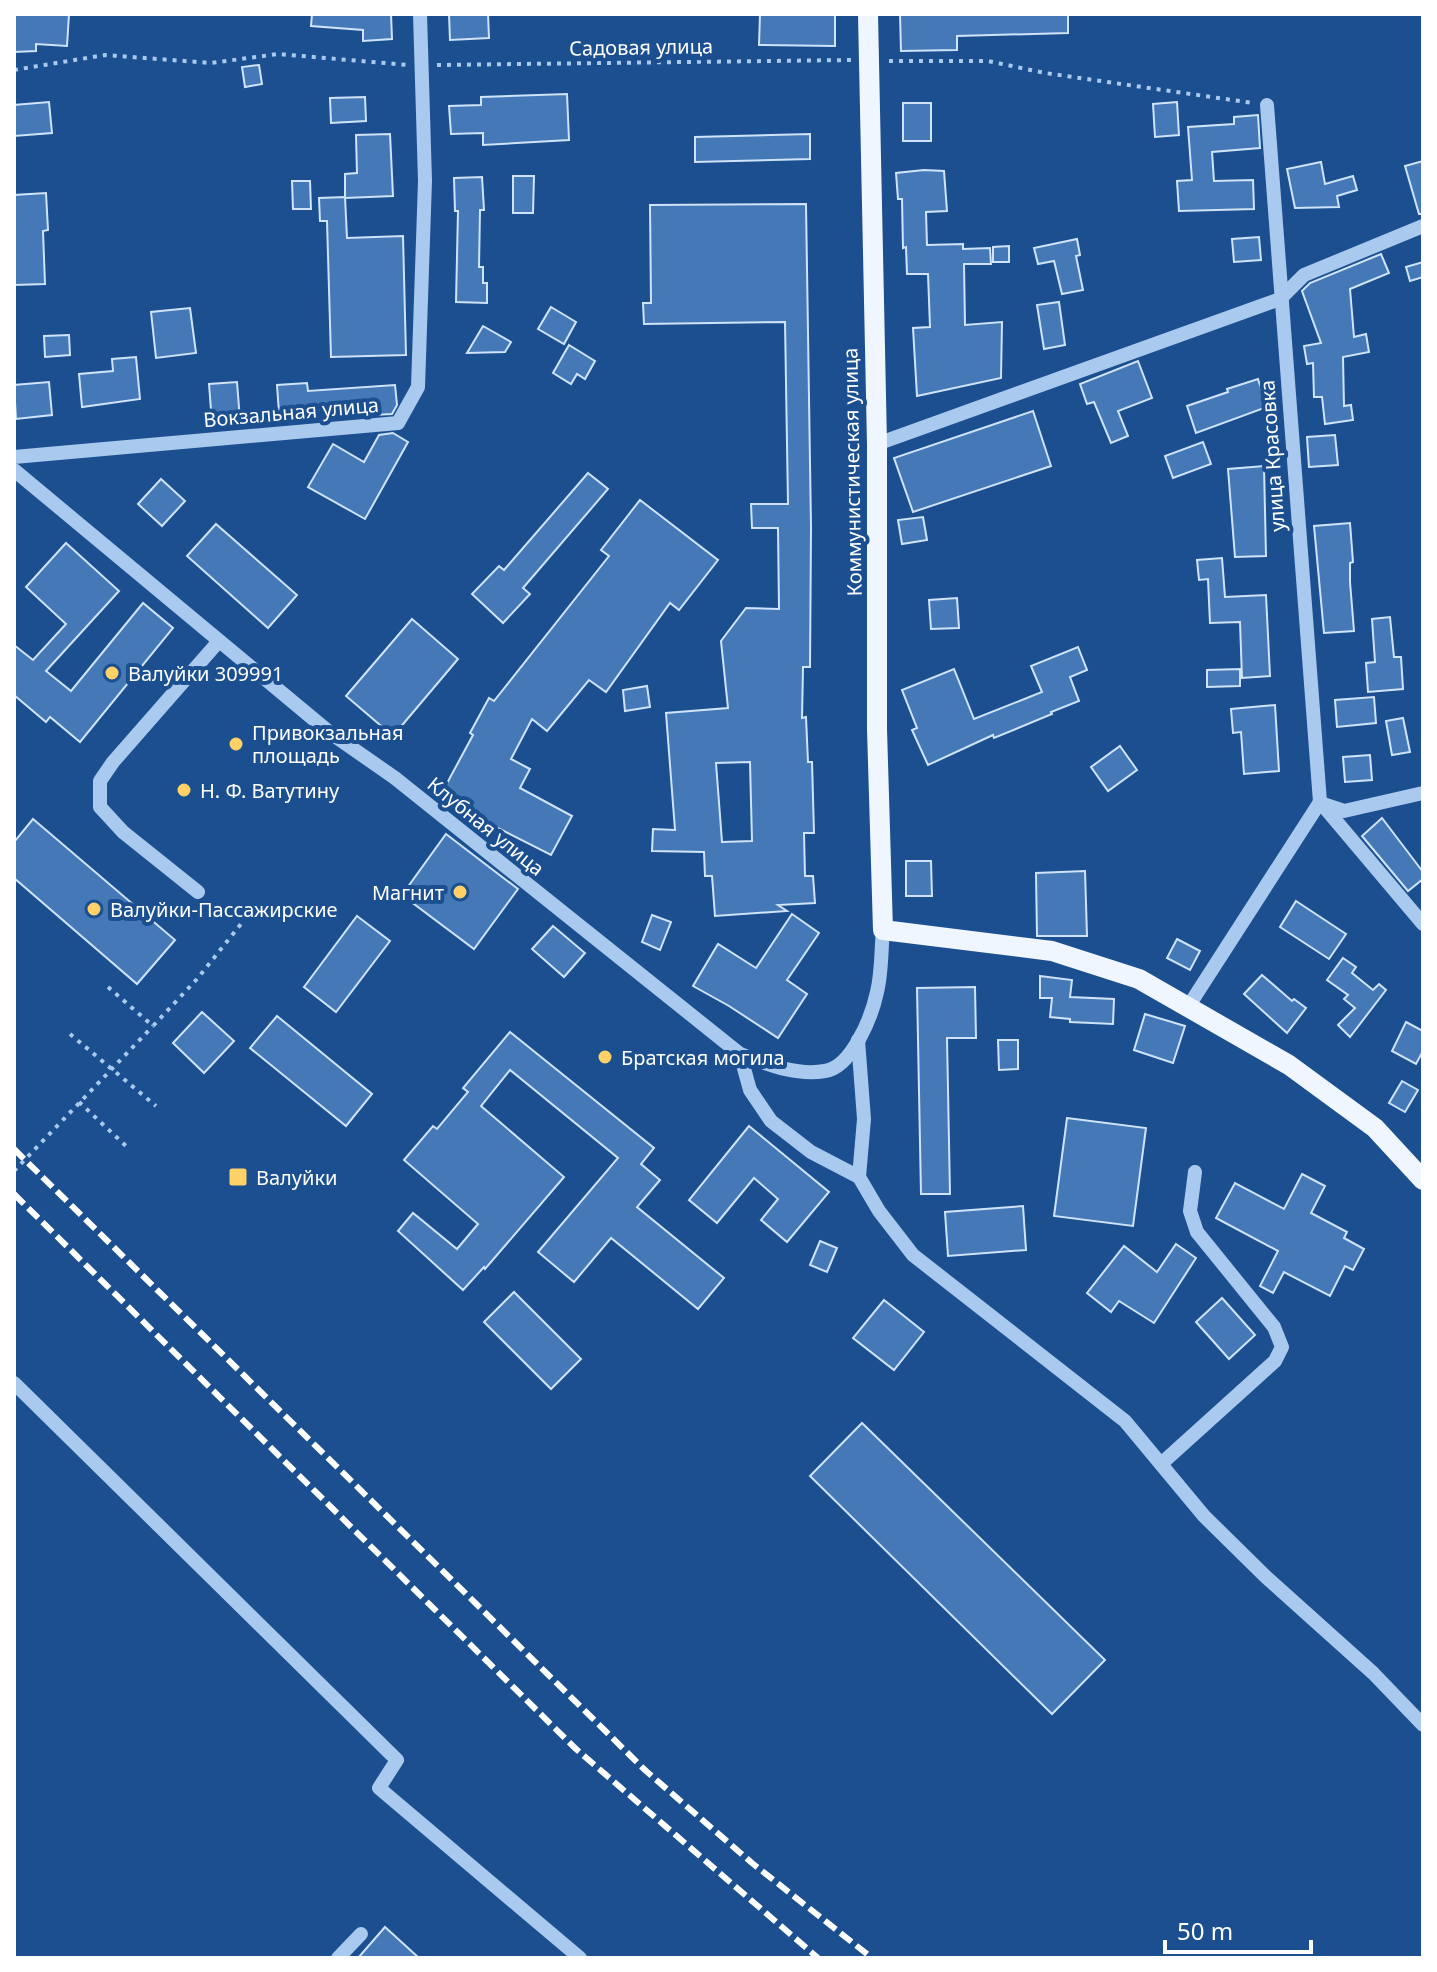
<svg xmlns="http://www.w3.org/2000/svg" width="1437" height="1972" viewBox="0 0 1437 1972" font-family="'Noto Sans',sans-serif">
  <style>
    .building { fill: #4478b7; stroke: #cfe3fa; stroke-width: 2; fill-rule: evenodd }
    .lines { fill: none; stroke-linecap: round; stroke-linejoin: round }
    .path { stroke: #a9c9ee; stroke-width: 4; stroke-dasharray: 4 6; stroke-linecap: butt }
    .minor { stroke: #a9c9ee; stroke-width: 14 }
    .major { stroke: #f0f6ff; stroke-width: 20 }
    .rail { stroke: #fff; stroke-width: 6; stroke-dasharray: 14 6; stroke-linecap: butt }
    .path-bridge { stroke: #a9c9ee; stroke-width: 4; stroke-dasharray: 4 6; stroke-linecap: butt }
    .poi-dot { fill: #ffd166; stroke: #1b4f8f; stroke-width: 3 }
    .labels { text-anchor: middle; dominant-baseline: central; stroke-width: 8; stroke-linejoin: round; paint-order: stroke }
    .street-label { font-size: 20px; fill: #fff; stroke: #1b4f8f }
    .poi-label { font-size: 20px; fill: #fff; stroke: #1b4f8f; text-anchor: start }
  </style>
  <rect width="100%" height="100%" fill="#1b4f8f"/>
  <g class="building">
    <path d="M14 14H69L67 46 36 44V51L14 52Z"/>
    <path d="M312 14H391L392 39 363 41V30L311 26Z"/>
    <path d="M449 14H488L489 38 450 40Z"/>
    <path d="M760 14H835V46L759 45Z"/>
    <path d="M900 14H1068V33L957 36V50L901 51Z"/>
    <path d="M259 65 262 84 245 87 242 67Z"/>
    <path d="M567 94 569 140 483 145V133L451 134 449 106 481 105V97Z"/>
    <path d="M365 97 366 121 331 123 330 98Z"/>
    <path d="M49 102 52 133 14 136V105Z"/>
    <path d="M1177 102 1179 135 1155 137 1153 104Z"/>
    <rect x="903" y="103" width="28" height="38"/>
    <path d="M1258 115 1260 148 1212 152 1214 181 1253 180 1254 209 1179 211 1177 181 1192 180 1188 127 1234 124V117Z"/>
    <path d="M390 134 393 196 345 198V174L357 173 356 135Z"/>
    <path d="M810 134V159L695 162V137Z"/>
    <path d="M1423 161V214H1419L1405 166Z"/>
    <path d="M1321 162 1325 184 1353 176 1357 190 1337 196 1339 207 1295 208 1287 169Z"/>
    <path d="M924 170 944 171 947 211 926 212 927 245 963 244V249L990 248 991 264H964L965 325 1002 322 1001 378 917 396 913 328 930 327 928 274H907L906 247 903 248 902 199H898L896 173Z"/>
    <path d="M513 176H534L533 213H513Z"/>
    <path d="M482 177 484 210H480L479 267H483V283H487V303L456 302 458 211H455L454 178Z"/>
    <path d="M292 181H310L311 209H293Z"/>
    <path d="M46 193 48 230 43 231 45 284 14 285V195Z"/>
    <path d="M345 197 347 238 403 236 406 355 331 357 327 221H320L319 198Z"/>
    <path d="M806 204 811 527 810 667H803L802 718 806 717 808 762H812L814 833H804L805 876H813L815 903 778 905 787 911 715 916 712 876H705L704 852 652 851 653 829 675 830 666 713 728 708 721 641 746 608 779 609 778 528H752L751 504H788L785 322 644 324 643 303H651L650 205ZM750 762 752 841 722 842 716 763Z"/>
    <path d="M1259 237 1261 260 1234 262 1232 239Z"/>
    <path d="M1077 239 1080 255 1076 256 1083 290 1062 294 1054 261 1038 264 1034 248Z"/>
    <path d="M1009 246V262H993V247Z"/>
    <path d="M1381 254 1389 273 1350 289 1354 337 1366 334 1369 352 1343 357 1344 406 1351 405 1353 420 1325 424 1322 397H1314L1313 363 1307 364 1304 346 1321 343 1302 291 1310 283Z"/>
    <path d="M1423 262V277L1410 281 1406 267Z"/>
    <path d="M1059 302 1065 345 1044 349 1037 305Z"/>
    <path d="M551 307 576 322 564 344 538 329Z"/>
    <path d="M190 308 196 353 156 358 151 312Z"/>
    <path d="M483 326 511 342 505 352 467 353Z"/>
    <path d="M69 335 70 355 45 357 44 336Z"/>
    <path d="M569 345 595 361 585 379 577 374 571 384 553 373Z"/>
    <path d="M136 357 140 399 82 407 79 374 113 371 112 359Z"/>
    <path d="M1138 361 1152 398 1118 411 1128 436 1111 443 1094 402 1087 404 1080 384Z"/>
    <path d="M1258 379 1267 407 1196 433 1187 406 1228 392 1227 389Z"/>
    <path d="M49 382 52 415 16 419 14 385Z"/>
    <path d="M237 382 240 420 212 423 209 384Z"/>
    <path d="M307 383 308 391 395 385 397 405 392 414 373 415V409L336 412V408L279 413 277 385Z"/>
    <path d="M1033 411 1051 466 913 512 894 458Z"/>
    <path d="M393 433 408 442 365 519 308 487 333 444 364 462 379 435Z"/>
    <path d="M1335 435 1338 465 1309 467 1307 437Z"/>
    <path d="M1203 442 1211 464 1173 478 1165 456Z"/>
    <path d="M1264 466 1266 556 1235 557 1228 469Z"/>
    <path d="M588 473 608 489 523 588 530 594 503 623 472 594 499 566 504 570Z"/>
    <path d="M161 479 185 501 162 526 138 504Z"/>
    <path d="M640 500 718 560 679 610 670 603 606 692 589 680 547 731 532 719 511 759 530 769 520 788 572 816 551 855 439 798 473 735 470 733 489 698 494 701 609 556 601 550Z"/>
    <path d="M923 517 927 540 902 544 898 520Z"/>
    <path d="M1350 523 1353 562 1350 563V582L1354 631 1324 633 1314 526Z"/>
    <path d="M216 524 297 595 268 628 187 556Z"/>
    <path d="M66 543 119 591 46 671 71 691 143 603 173 628 80 742 50 717 46 722 14 695V645L33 660 66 624 26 587Z"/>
    <path d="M1222 558 1225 597 1266 595 1270 676 1242 678 1240 622 1210 623 1208 579 1199 580 1197 560Z"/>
    <path d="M957 598 959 628 931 629 929 600Z"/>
    <path d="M1390 617 1394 657H1401L1403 689 1368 692 1366 663 1375 662 1372 619Z"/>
    <path d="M412 619 458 659 393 736 346 696Z"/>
    <path d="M1078 647 1087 670 1070 677 1079 701 1051 712 1052 714 994 738 993 735 928 765 912 730 917 728 902 690 954 669 974 719 1042 692 1031 666Z"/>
    <path d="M1240 669V686L1207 687V670Z"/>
    <path d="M647 686 650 707 625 711 623 690Z"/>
    <path d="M1374 697 1376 723 1337 727 1335 700Z"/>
    <path d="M1275 705 1279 771 1244 774 1241 732 1233 733 1231 709Z"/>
    <path d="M1403 718 1410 752 1392 755 1386 721Z"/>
    <path d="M1120 746 1137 770 1108 791 1091 767Z"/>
    <path d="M1370 755 1372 780 1345 782 1343 757Z"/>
    <path d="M1382 818 1423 872V879L1408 891 1362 836Z"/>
    <path d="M33 819 175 940 137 984 14 878V842Z"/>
    <path d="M446 834 518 889 474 949 402 895Z"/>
    <path d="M906 861H931L932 896H906Z"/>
    <path d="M1085 871 1087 936H1037L1036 873Z"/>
    <path d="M1296 901 1346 934 1329 959 1280 927Z"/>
    <path d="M792 914 819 933 787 980 807 994 778 1038 729 1006 693 986 718 944 756 968Z"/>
    <path d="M652 915 671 922 660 950 642 942Z"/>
    <path d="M357 916 390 941 336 1012 304 987Z"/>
    <path d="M553 926 585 953 564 977 532 949Z"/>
    <path d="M1177 939 1200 951 1190 970 1167 958Z"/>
    <path d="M1343 958 1356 967 1352 973 1373 990 1379 984 1386 990 1350 1037 1338 1025 1355 1008 1344 999 1348 995 1327 980Z"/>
    <path d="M1262 975 1292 1001 1294 999 1306 1008 1287 1033 1244 994Z"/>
    <path d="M1040 976 1072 980 1070 997 1114 999 1113 1024 1070 1022V1019L1050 1017 1052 998H1040Z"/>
    <path d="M975 987 976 1038H947L950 1194H921L917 988Z"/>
    <path d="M202 1012 234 1041 204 1073 173 1043Z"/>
    <path d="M1145 1014 1185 1026 1173 1063 1134 1050Z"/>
    <path d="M277 1016 372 1094 346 1126 250 1048Z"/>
    <path d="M1406 1022 1423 1031V1051L1416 1064 1392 1051Z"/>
    <path d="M510 1032 654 1148 641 1164 660 1180 637 1207 724 1278 698 1309 611 1238 574 1282 538 1252 618 1158 510 1070 481 1106 564 1177 485 1269 484 1267 463 1290 398 1231 413 1213 457 1249 478 1224 404 1160 433 1126 437 1129 468 1092 463 1088Z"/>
    <path d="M998 1040H1018V1069L999 1070Z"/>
    <path d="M1402 1081 1418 1090 1405 1112 1389 1103Z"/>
    <path d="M1067 1118 1146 1128 1133 1226 1054 1216Z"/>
    <path d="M749 1126 829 1192 787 1242 761 1220 778 1199 754 1178 717 1223 689 1200Z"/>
    <path d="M1302 1174 1325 1186 1311 1213 1347 1232 1344 1238 1364 1249 1353 1270 1345 1266 1330 1296 1284 1272 1273 1293 1260 1286 1278 1251 1216 1218 1235 1183 1284 1209Z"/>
    <path d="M1023 1206 1026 1250 948 1256 945 1212Z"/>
    <path d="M820 1241 837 1248 827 1272 810 1265Z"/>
    <path d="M1176 1244 1196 1258 1154 1323 1119 1301 1111 1312 1087 1293 1124 1246 1157 1272Z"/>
    <path d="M514 1292 581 1359 551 1389 484 1322Z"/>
    <path d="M1222 1298 1255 1335 1229 1359 1196 1322Z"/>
    <path d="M884 1300 924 1332 894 1370 853 1338Z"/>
    <path d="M862 1423 1105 1660 1052 1714 810 1476Z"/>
    <path d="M385 1927 419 1958H358Z"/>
  </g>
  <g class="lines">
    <g class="path">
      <path d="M889 61H988L1045 73 1253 103"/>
      <path d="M437 65 852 60"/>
      <path d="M14 70 105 55 211 63 278 54 408 65"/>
      <path d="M108 987 153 1026 197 979 241 924"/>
      <path d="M70 1034 156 1106"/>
      <path d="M79 1102 126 1146"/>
    </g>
    <g class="minor">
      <path d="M1267 105 1320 802"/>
      <path d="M877 444 1280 299 1304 275 1423 226"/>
      <path d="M14 457 398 423 418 387 425 181 420 14"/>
      <path d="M14 470 329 732 395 778 740 1054C767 1064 796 1076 825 1071 852 1067 872 1016 877 992 882 972 881 950 883 930"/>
      <path d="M1320 802 1423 924"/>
      <path d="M1320 803 1344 811 1423 793"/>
      <path d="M198 892 123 832 100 807V781L113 762 219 641"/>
      <path d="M1188 1007 1320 802"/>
      <path d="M858 1040 864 1119 859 1177"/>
      <path d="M740 1054 750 1090 771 1121 811 1152 859 1177 879 1211 913 1255 1125 1421 1204 1516 1266 1577 1373 1673 1423 1725"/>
      <path d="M14 1383 397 1760 379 1788 580 1958"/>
      <path d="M1161 1464 1275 1361 1282 1347 1274 1327 1197 1232 1190 1211 1195 1172"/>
      <path d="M338 1958 361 1934"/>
    </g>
    <path class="major" d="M868 14 877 444V729L883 930 1052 951 1139 979 1289 1065 1375 1128 1423 1180"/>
    <g class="rail">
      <path d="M14 1149 646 1771 752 1863 872 1958"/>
      <path d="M14 1194 576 1749 818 1958"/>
    </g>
    <path class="path-bridge" d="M14 1171 153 1026"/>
  </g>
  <g class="poi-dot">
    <circle cx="112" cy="673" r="8"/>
    <circle cx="236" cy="744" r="8"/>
    <circle cx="184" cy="790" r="8"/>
    <circle cx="460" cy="892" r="8"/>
    <circle cx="94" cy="909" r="8"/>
    <circle cx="605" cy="1057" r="8"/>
    <rect x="228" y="1167" width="20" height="20" rx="4"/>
  </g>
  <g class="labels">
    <g class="street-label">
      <text transform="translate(641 47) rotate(-1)">Садовая улица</text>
      <text transform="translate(291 412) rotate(-5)">Вокзальная улица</text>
      <text transform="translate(1272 456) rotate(-94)">улица Красовка</text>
      <text transform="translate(852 472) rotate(-91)">Коммунистическая улица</text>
      <text transform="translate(486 826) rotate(39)">Клубная улица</text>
    </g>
    <g class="poi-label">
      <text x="128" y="673">Валуйки 309991</text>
      <text x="252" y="732">Привокзальная<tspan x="252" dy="23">площадь</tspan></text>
      <text x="200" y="790">Н. Ф. Ватутину</text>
      <text x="444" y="892" text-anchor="end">Магнит</text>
      <text x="110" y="909">Валуйки-Пассажирские</text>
      <text x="621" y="1057">Братская могила</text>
      <text x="256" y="1177">Валуйки</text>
    </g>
  </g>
  <rect width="1437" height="1972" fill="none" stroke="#ffffff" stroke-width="32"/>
  <path d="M1165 1940v12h146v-12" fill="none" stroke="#ffffff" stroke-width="4"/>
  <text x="1177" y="1940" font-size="24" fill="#ffffff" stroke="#1b4f8f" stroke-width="6" paint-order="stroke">50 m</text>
</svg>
